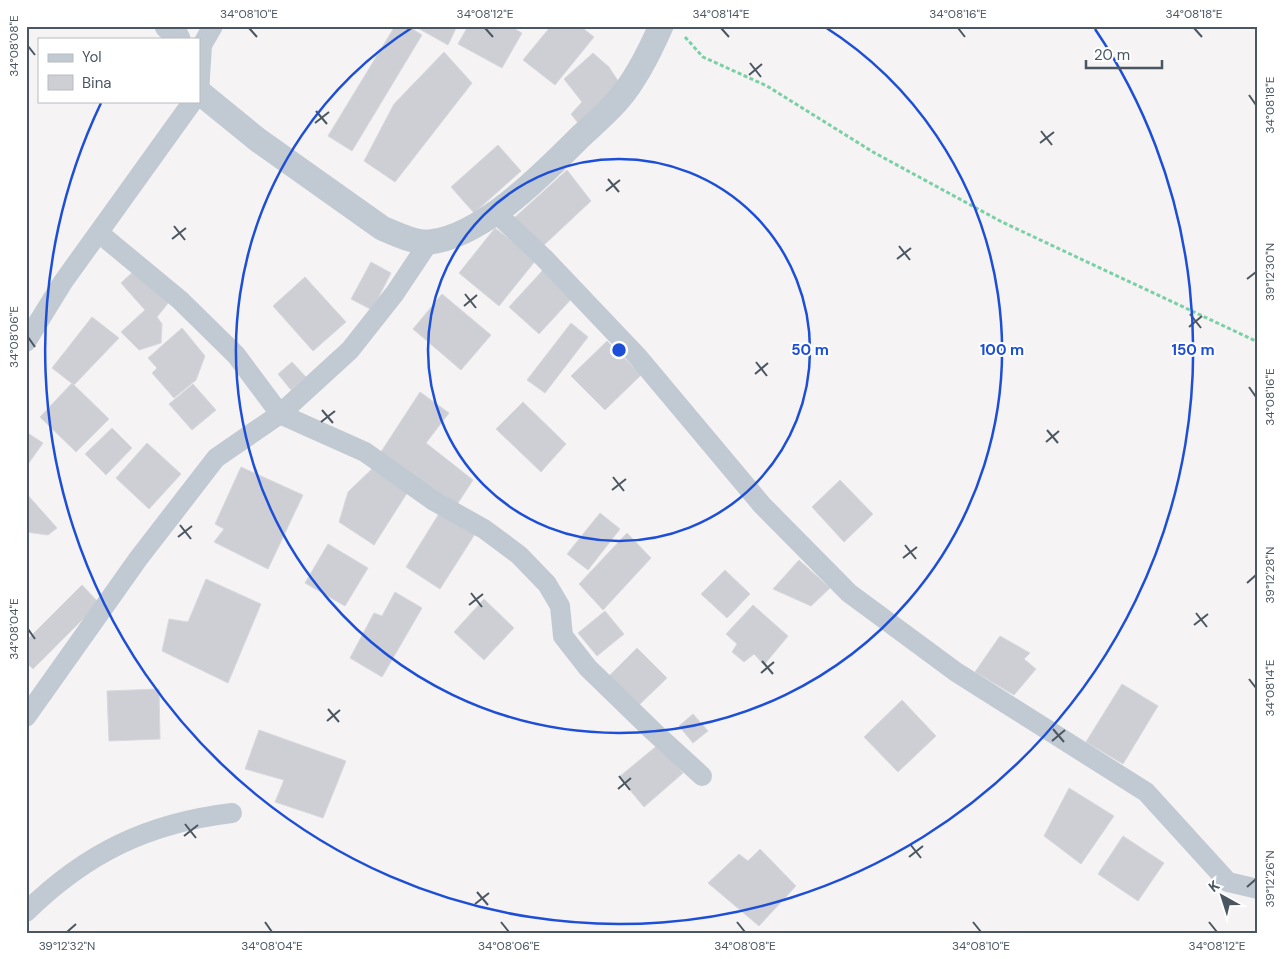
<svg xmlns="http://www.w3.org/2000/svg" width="1284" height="959" viewBox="0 0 1284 959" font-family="'DM Sans',sans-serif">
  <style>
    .building { fill: #cdcfd5; stroke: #d7d9de }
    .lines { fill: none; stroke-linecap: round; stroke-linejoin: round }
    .path { stroke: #7ad0a6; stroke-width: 3; stroke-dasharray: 4 2.5; stroke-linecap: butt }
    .minor { stroke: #c1cad2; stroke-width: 20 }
    .tertiary { stroke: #c1cad2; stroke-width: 25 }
    .ticks { fill: none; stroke: #4a5661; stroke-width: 2 }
    .ring { fill: none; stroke: #1d4ed8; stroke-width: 2.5 }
    .centre { fill: #1d4ed8; stroke: #fff; stroke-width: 2.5 }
    .ring-label { font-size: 15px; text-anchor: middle; font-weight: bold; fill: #1d4ed8; stroke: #fff; stroke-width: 4; stroke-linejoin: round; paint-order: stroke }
    .neatline { fill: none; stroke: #4a5661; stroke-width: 2 }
    .ticks-label { font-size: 12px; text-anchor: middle; fill: #4a5661 }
  </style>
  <rect width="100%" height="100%" fill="#f5f3f3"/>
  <g class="building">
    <path d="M395 26H408L422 35 352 151 328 136Z"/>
    <path d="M414 26H457L448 45Z"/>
    <path d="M468 26H510L522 33 502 68 458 44Z"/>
    <path d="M551 26H580L594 37 555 85 523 60Z"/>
    <path d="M444 52 472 83 395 182 364 161 394 104Z"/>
    <path d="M593 53 609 67 620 84 578 123 571 114 582 102 564 79Z"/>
    <path d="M498 145 521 171 474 213 451 187Z"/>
    <path d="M567 170 591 201 544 245 513 219Z"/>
    <path d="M495 228 536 260 499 306 459 273Z"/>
    <path d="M371 262 391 273 372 310 351 299Z"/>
    <path d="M137 268 169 302 157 317 162 324 161 343 139 350 121 332 145 310 121 283Z"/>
    <path d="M544 269 574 296 539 334 509 307Z"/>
    <path d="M305 277 346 322 313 351 273 306Z"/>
    <path d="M442 294 491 335 461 370 413 329Z"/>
    <path d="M92 317 119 338 74 385 52 368Z"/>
    <path d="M571 323 588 337 545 393 527 380Z"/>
    <path d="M182 328 205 356 196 380 174 398 152 373 157 368 148 358Z"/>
    <path d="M607 341 641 375 605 410 571 376Z"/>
    <path d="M292 362 306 377 291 390 278 374Z"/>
    <path d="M72 383 109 419 76 452 40 417Z"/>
    <path d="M193 384 216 410 192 430 169 404Z"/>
    <path d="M420 392 449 413 426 443 473 480 456 506 379 455Z"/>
    <path d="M523 402 566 444 541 472 496 429Z"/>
    <path d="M112 428 132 448 106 475 85 454Z"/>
    <path d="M26 432 43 443 26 467Z"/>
    <path d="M147 443 181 474 149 509 116 478Z"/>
    <path d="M376 465 411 487 374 545 339 522 348 492Z"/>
    <path d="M241 467 303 495 268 569 214 542 224 529 215 524Z"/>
    <path d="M840 480 873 514 844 542 812 507Z"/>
    <path d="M26 493 57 528 48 535 26 532Z"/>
    <path d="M440 512 475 534 440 589 406 567Z"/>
    <path d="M600 513 620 529 588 570 567 554Z"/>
    <path d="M627 533 651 558 603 610 579 584Z"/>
    <path d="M328 544 368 568 345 606 305 583Z"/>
    <path d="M799 560 830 588 811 606 773 589Z"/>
    <path d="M725 570 750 594 727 618 701 594Z"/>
    <path d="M206 579 261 604 228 683 162 651 169 619 188 622Z"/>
    <path d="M82 585 99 603 33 669 26 662V641Z"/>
    <path d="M395 592 422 608 382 677 350 658 374 613 382 616Z"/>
    <path d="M484 599 514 628 484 660 454 632Z"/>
    <path d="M753 605 788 636 764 665 754 654 744 662 732 652 737 644 726 634Z"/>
    <path d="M605 611 624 634 597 656 578 633Z"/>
    <path d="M1000 636 1030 653 1024 659 1036 669 1014 695 975 672Z"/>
    <path d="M637 648 667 678 638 706 608 677Z"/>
    <path d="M1122 684 1158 706 1123 764 1086 742Z"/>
    <path d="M159 689 160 739 109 741 107 691Z"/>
    <path d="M902 700 936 736 898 772 864 737Z"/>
    <path d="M693 714 708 731 693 743 679 726Z"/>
    <path d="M259 730 346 761 323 818 275 802 284 780 245 769Z"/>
    <path d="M659 744 683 773 644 807 619 777Z"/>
    <path d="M1069 788 1114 816 1081 864 1044 836Z"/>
    <path d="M1123 836 1164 863 1138 901 1098 874Z"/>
    <path d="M760 849 796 886 759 926 708 883 739 854 748 861Z"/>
  </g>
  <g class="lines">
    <path class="path" d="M685 37 703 57 767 86 873 152 1002 222 1258 342"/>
    <g class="minor">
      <path d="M199 93 202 45 213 26"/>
      <path d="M496 213 544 258 638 357 762 505 849 593 956 672 1146 792 1228 882 1258 889"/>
      <path d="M99 233 180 300 236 355 280 414 365 452 434 501 484 529 519 555 547 584 560 606 563 636 588 668 654 732 702 776"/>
      <path d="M26 342 63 282 193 101"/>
      <path d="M26 717 138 559 216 458 280 414 350 350 395 293 429 242"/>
      <path d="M26 912C86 853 148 823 232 813"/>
    </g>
    <g class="tertiary">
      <path d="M167 26 175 33 178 39"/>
      <path d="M199 92 258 140 382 228C396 234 414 243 430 242 483 236 544 173 581 136 594 124 608 112 619 99 637 78 650 51 661 26"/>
    </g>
  </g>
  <path class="ticks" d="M249 28 257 37M485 28 493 37M721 28 729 37M958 28 965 37M1194 28 1202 37M28 46 35 55M750 63 761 77M749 75 762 64M1249 95 1256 105M316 111 327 124M315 123 329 112M1041 131 1052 145M1040 143 1054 132M608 179 619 192M606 191 620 180M174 226 185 240M172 239 186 228M899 246 910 260M897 259 911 248M1247 279 1256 272M465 294 476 308M464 306 477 295M1190 314 1201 328M1189 327 1202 316M28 337 35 347M756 362 767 376M755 374 768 363M1249 387 1256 397M322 410 333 423M321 422 335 411M1047 430 1058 443M1046 442 1059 431M613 477 624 491M612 490 626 479M180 525 191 539M178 537 192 526M905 545 916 559M903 558 917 547M1247 583 1256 575M471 593 482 607M469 605 483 594M1196 613 1207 627M1194 625 1208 614M28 629 35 639M762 661 773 674M761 673 774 662M1249 679 1256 688M328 709 339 722M327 721 340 710M1053 729 1064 742M1052 741 1065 730M619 776 630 790M618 789 631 778M185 824 196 838M184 836 198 825M910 844 921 858M909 857 923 846M1247 887 1256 879M477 892 488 905M475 904 489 893M265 922 272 932M501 922 509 932M737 922 745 932M973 922 981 932M1209 922 1217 932M67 932 76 924"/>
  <g class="ring">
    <circle cx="619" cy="350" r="191"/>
    <path d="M825 27A383 383 0 1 1 413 27"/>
    <path d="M1095 29A574 574 0 1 1 101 103"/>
  </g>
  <circle cx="619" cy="350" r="8" class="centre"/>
  <g class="ring-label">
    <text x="810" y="355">50 m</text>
    <text x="1002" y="355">100 m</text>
    <text x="1193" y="355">150 m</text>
  </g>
  <rect width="1284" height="959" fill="none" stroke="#ffffff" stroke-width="55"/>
  <rect x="38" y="38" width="162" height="65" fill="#ffffff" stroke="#b7bbc0"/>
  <rect x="48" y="54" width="25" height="8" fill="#c1cad2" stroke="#b7bbc0"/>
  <text x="82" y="62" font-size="15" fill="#4a5661">Yol</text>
  <rect x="48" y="75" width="25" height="15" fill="#cdcfd5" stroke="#b7bbc0"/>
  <text x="82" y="88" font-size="15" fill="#4a5661">Bina</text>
  <g transform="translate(1222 896) rotate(321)" stroke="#ffffff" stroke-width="4" paint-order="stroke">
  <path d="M0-4L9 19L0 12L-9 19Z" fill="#4a5661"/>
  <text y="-8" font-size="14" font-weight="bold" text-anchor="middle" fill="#4a5661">K</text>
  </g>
  <path d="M1086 60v8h76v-8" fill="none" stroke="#4a5661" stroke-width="2.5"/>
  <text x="1094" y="60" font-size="15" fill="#4a5661" stroke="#ffffff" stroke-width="4" paint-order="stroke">20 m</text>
  <rect x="28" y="28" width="1228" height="904" class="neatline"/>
  <g class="ticks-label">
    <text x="249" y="18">34°08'10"E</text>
    <text x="485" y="18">34°08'12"E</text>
    <text x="721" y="18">34°08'14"E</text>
    <text x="958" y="18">34°08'16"E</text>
    <text x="1194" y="18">34°08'18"E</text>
    <text transform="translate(14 46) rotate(-90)" y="4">34°08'08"E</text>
    <text transform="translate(1270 105) rotate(-90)" y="4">34°08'18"E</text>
    <text transform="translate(1270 272) rotate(-90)" y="4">39°12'30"N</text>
    <text transform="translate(14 337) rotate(-90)" y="4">34°08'06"E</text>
    <text transform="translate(1270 397) rotate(-90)" y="4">34°08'16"E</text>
    <text transform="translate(1270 575) rotate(-90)" y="4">39°12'28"N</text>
    <text transform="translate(14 629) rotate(-90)" y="4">34°08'04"E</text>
    <text transform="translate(1270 688) rotate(-90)" y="4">34°08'14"E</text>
    <text transform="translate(1270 879) rotate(-90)" y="4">39°12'26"N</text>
    <text x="67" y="950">39°12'32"N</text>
    <text x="272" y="950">34°08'04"E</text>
    <text x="509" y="950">34°08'06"E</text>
    <text x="745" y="950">34°08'08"E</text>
    <text x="981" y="950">34°08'10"E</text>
    <text x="1217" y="950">34°08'12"E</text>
  </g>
</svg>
